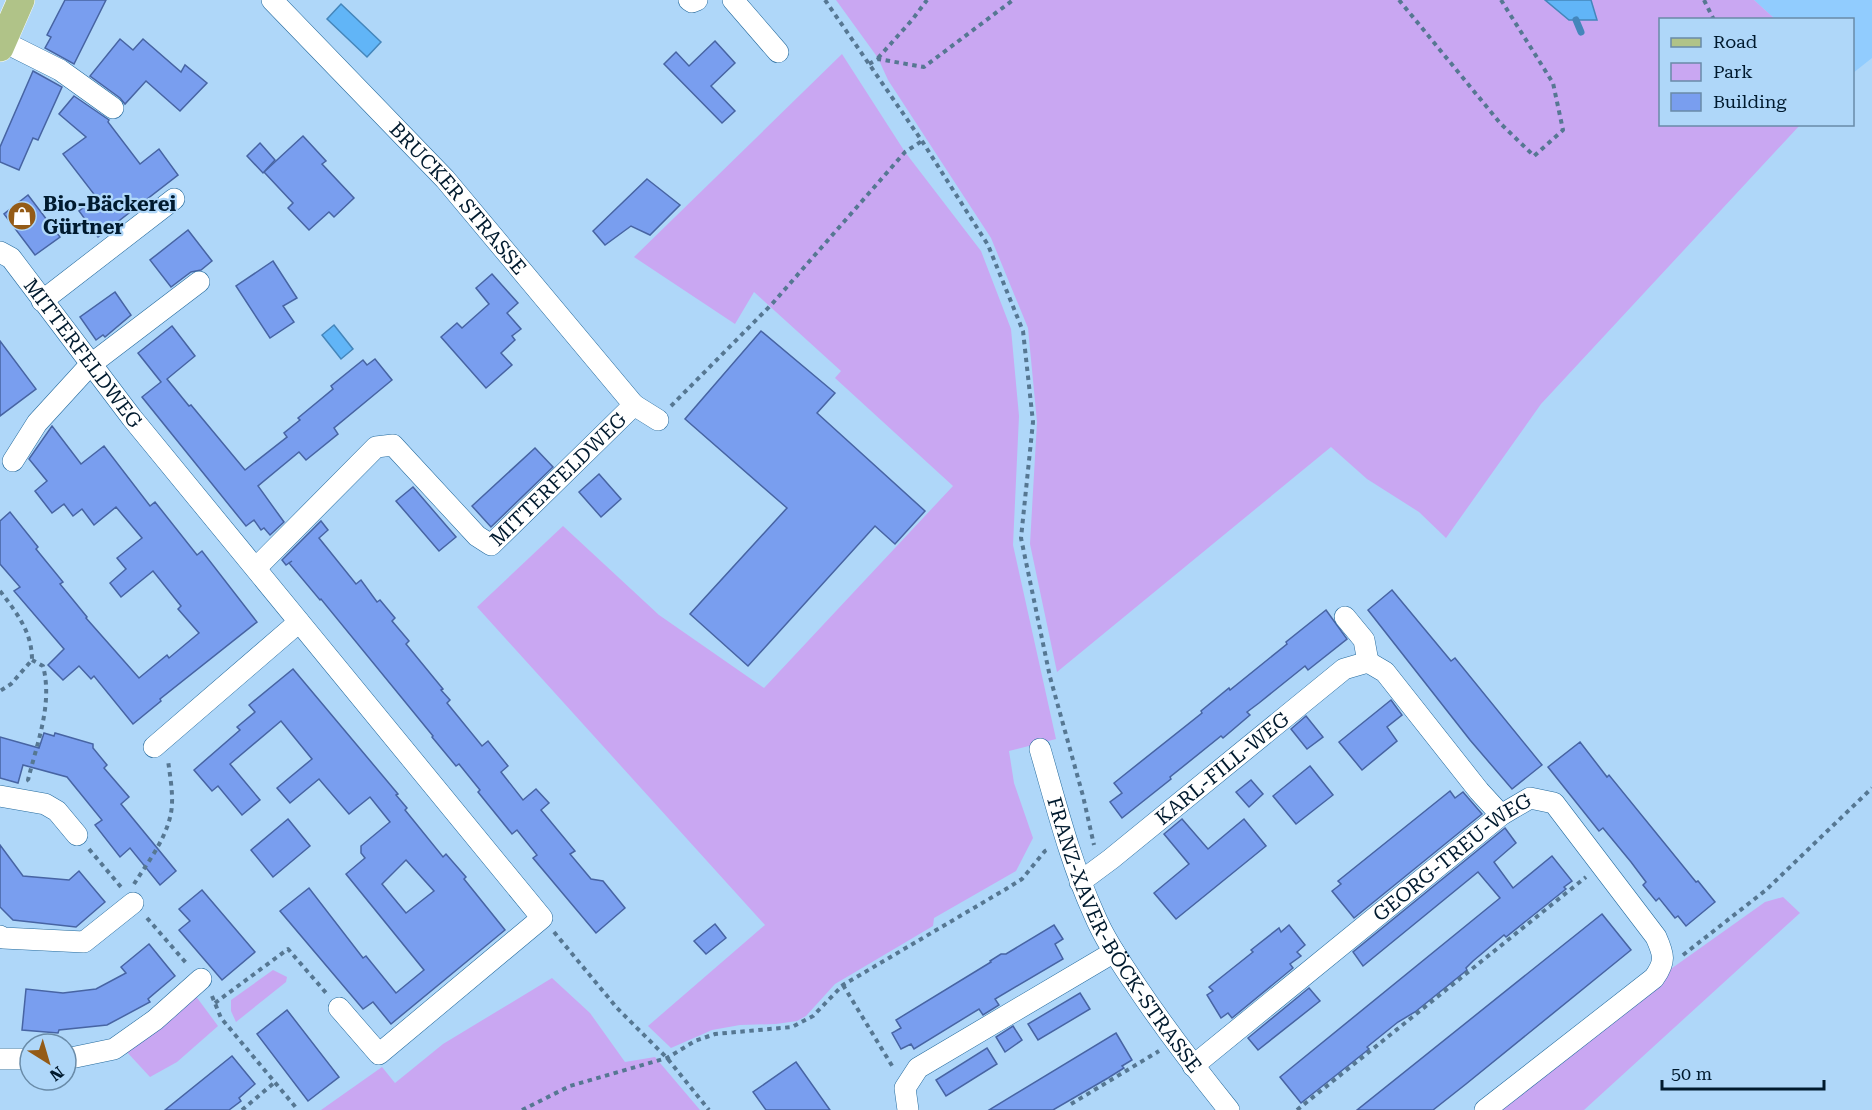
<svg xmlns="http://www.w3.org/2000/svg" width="1872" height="1110" viewBox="0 0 1872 1110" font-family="'Roboto Serif',serif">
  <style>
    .built { fill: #91ccfe }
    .green { fill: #c9a7f2 }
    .water { fill: #61b5f7; stroke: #4486bb; stroke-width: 1.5 }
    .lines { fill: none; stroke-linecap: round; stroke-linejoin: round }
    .stream { stroke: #4486bb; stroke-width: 7 }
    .building { fill: #799eef; stroke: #4764a3; stroke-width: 1.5; fill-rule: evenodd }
    .minor-casing { stroke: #246a9d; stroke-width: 22 }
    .major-casing { stroke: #fff; stroke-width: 28 }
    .path { stroke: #567792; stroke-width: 4; stroke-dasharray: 4.5 4.5; stroke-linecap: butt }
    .minor { stroke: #fff; stroke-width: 21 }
    .major { stroke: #b0c388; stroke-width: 27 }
    .labels { text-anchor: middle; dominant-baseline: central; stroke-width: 4.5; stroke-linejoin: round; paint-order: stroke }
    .street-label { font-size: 20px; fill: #001a2e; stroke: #afd7f9 }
    .poi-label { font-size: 20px; font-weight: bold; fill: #001a2e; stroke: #afd7f9; text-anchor: start }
  </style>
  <rect width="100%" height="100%" fill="#afd7f9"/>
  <path class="built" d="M1754 0H1872V58L1853 73 1852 20 1775 19Z"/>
  <g class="green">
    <path d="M836 0H1545L1569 20 1596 19 1591 0H1754L1775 19 1660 20V124L1800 125 1541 404 1446 538 1419 512 1367 479 1331 447 1057 672 1030 544 1037 422 1028 328 991 238 888 80 878 58Z"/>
    <path d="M842 54 905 152 981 251 1011 329 1019 416 1013 545 1056 739 1009 751 1014 783 1033 838 1016 871 934 918 933 926 835 984 806 1016 797 1021 776 1024 740 1025 712 1030 671 1048 648 1026 765 925 477 607 563 526 659 615 764 688 953 486 835 378 841 371 754 292 735 324 634 257Z"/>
    <path d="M1783 897 1800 913 1584 1110H1497L1668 971 1765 902Z"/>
    <path d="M273 970 287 977 286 982 236 1022 231 1011V1000Z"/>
    <path d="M552 978 590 1013 625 1062 655 1057 700 1110H321L382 1067 395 1083 443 1044Z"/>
    <path d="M195 995 218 1026 177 1062 150 1077 126 1051Z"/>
  </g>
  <g class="water">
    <path d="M1545 0H1591L1597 20H1569Z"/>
    <path d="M341 4 381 42 367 57 327 19Z"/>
    <path d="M334 325 353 349 341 359 322 335Z"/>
  </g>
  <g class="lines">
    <path class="stream" d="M1576 20 1581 32"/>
  </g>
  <g class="building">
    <path d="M65 0H106L74 64 45 48 51 37 47 35Z"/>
    <path d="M120 39 133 50 143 39 181 72 185 65 207 83 180 111 146 81 125 104 120 98 90 76Z"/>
    <path d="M715 41 735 63 711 86 735 111 722 123 664 64 676 52 689 66Z"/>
    <path d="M33 71 62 87 38 140 33 138 19 170 0 162V147Z"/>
    <path d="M74 96 109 120 108 122 140 164 159 149 178 175 98 237 79 211 97 198 63 154 86 137 59 114Z"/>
    <path d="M303 136 326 161 322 164 354 198 334 217 329 212 309 230 288 208 293 203 264 172Z"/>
    <path d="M260 143 275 160 263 173 247 156Z"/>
    <path d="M647 179 680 205 650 235 631 226 605 245 593 231Z"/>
    <path d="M28 195 60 237 35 255 4 214Z"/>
    <path d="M188 230 212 261 201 270 191 272 171 287 150 260Z"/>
    <path d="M273 261 297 298 283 306 294 322 270 338 236 286Z"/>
    <path d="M492 274 518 303 507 313 521 329 512 336 515 340 501 353 512 365 486 388 441 337 457 323 462 328 489 304 476 288Z"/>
    <path d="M115 292 131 315 105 337 103 335 96 340 80 317Z"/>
    <path d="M172 326 195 356 167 379 189 406 191 405 245 470 287 437 284 433 300 420 298 418 333 389 331 386 363 360 367 365 375 359 392 380 334 428 338 434 306 460 299 452 258 486 284 522 270 535 264 528 261 530 254 520 246 526 142 397 161 382 138 353Z"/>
    <path d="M761 331 835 393 817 413 925 511 895 544 875 526 748 666 690 614 787 508 685 419Z"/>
    <path d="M0 341 36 389 0 416Z"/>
    <path d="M52 426 81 464 104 446 150 506 155 502 197 555 202 551 257 622 160 699 161 701 133 724 94 676 91 679 79 666 63 680 48 665 64 649 14 591 20 587 0 564V521L10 512 38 547 36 549 63 582 60 584 87 617 86 618 139 678 167 655 169 658 199 633 178 609 181 606 153 571 121 597 110 583 126 569 117 558 142 538 116 507 94 525 82 509 73 516 64 504 52 513 35 491 47 481 29 459Z"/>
    <path d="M535 448 553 467 491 527 472 506Z"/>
    <path d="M599 474 621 499 601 517 579 492Z"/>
    <path d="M413 487 456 537 439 551 396 501Z"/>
    <path d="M321 521 328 530 319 538 356 584 361 580 377 602 380 600 395 618 392 621 409 641 406 644 443 689 441 690 450 700 447 703 482 746 488 741 508 766 501 772 523 800 536 789 549 803 541 810 575 851 570 854 591 879 603 881 625 908 596 933 533 858 537 855 517 830 512 834 478 792 480 790 459 764 456 766 432 737 433 736 321 599 320 600 289 563 292 561 286 565 282 560Z"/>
    <path d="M1392 590 1451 661 1455 658 1542 765 1512 789 1470 740 1368 610Z"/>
    <path d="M1326 610 1347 639 1308 670 1305 666 1259 703 1247 712 1250 715 1223 738 1221 736 1170 777 1171 779 1122 818 1110 802 1122 793 1114 783 1202 713 1201 711 1229 688 1230 690 1287 644 1286 642Z"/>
    <path d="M293 669 398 794 396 795 407 808 405 810 443 857 446 854 466 877 464 879 505 930 391 1024 373 1002 363 1009 280 911 309 888 363 958 366 956 396 993 424 970 346 874 365 858 361 853V846L390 822 370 797 349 814 319 779 290 803 277 788 312 759 281 721 230 764 260 800 242 815 218 786 212 791 194 770 240 730 237 727 255 712 249 705ZM406 860 434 891 406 913 382 884Z"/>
    <path d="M1391 700 1402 715 1387 727 1397 741 1362 770 1339 742Z"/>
    <path d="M1306 716 1323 737 1307 749 1291 729Z"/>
    <path d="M44 733 54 736 55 733 93 744V748L107 765 104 768 129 797 121 804 176 871 160 885 130 848 120 857 95 825 102 820 67 777 23 765 18 783 0 778V737L39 748Z"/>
    <path d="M1580 742 1607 777 1609 775 1696 882 1698 881 1715 902 1686 926 1678 916 1675 918 1659 898 1656 901 1643 885 1646 882 1631 862 1603 828 1599 831 1548 767Z"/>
    <path d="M1310 766 1333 795 1296 824 1273 796Z"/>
    <path d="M1251 780 1263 794 1249 807 1236 792Z"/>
    <path d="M1450 791 1455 798 1463 792 1482 814 1354 918 1332 891 1341 884 1338 881Z"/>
    <path d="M288 819 310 846 273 877 251 850Z"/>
    <path d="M1182 819 1208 849 1244 819 1266 846 1176 919 1154 893 1189 864 1164 834Z"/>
    <path d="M1505 828 1516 843 1494 862 1513 888 1552 856 1572 881 1564 887 1566 889 1506 937 1504 935 1473 961 1466 968 1467 970 1415 1012 1398 1022 1367 1047 1369 1049 1301 1103 1280 1077 1500 898 1478 872 1363 966 1353 952Z"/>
    <path d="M0 845 23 876 69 880 79 871 105 902 76 927 13 920 0 907Z"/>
    <path d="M202 890 255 952 222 980 179 930 190 921 179 909Z"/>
    <path d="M1602 914 1631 950 1466 1084 1433 1110H1357Z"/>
    <path d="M715 924 726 938 706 954 694 941Z"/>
    <path d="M1054 925 1063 939 1055 944 1063 959 995 999 999 1005 983 1015 979 1009 914 1049 911 1044 901 1049 892 1033 901 1028 896 1020 991 962 990 961 1001 954H1006Z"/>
    <path d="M1289 925 1305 945 1297 952 1301 956 1290 964 1293 968 1232 1018 1228 1013 1221 1018 1207 995 1213 991 1209 987 1253 952 1251 950 1279 928 1281 932Z"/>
    <path d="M149 944 175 976 148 999 150 1002 107 1025 59 1030 58 1033 22 1030 26 989 63 993 96 989 126 973 121 967Z"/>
    <path d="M1309 988 1320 1001 1258 1050 1248 1038Z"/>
    <path d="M1080 993 1090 1009 1038 1040 1028 1024Z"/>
    <path d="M287 1010 339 1077 308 1101 257 1034Z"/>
    <path d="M1013 1026 1022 1040 1005 1052 996 1037Z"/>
    <path d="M1116 1033 1132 1060 1122 1066 1124 1068 1108 1078 1053 1110H989Z"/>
    <path d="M987 1048 997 1064 946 1096 936 1080Z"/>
    <path d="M232 1056 255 1084 239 1098 241 1101 229 1110H165Z"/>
    <path d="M796 1062 830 1110H766L753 1092Z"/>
  </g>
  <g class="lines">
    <g class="minor-casing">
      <g id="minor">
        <path id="s1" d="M272 0 445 179 634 405"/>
        <path d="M689 0 692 2 697 0"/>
        <path d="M733 0 778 52"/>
        <path d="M2 41 60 70 113 108"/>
        <path id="s2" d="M0 252 11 258 132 418 542 918 379 1054 339 1008"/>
        <path d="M42 301 174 199"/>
        <path d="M13 461 37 423 90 365 199 282"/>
        <path id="s3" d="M256 568 376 447 393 445 477 536 491 545 634 405 658 420"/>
        <path d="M1345 617 1364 640 1368 662"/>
        <path d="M154 747 299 622"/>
        <path id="s4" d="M1040 749C1056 804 1070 861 1094 914 1104 938 1119 960 1133 981 1163 1026 1195 1068 1229 1110"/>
        <path d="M0 796 45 804 57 811 77 835"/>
        <path id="s5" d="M1080 882 1111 859 1344 669 1368 662 1385 672 1479 791 1501 815"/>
        <path d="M0 936 3 938 84 942 133 903"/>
        <path d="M0 1059H30"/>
        <path d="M66 1059 114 1049 155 1020 201 979"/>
        <path id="s6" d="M1193 1066 1501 815 1530 798 1554 803 1656 937C1664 955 1666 961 1654 978L1485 1110"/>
        <path d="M908 1110 905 1088 918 1068 1114 952"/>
      </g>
    </g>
    <g class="major-casing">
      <path id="major" d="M0 48 21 0"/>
    </g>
    <g class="path">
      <path d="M825 0 922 141 988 245 1023 331 1033 422 1021 538 1050 677 1083 796 1094 845"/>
      <path d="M1399 0 1500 123 1534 156 1563 130 1553 83 1501 0"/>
      <path d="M1704 0 1714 20"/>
      <path d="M878 58 912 20 927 0"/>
      <path d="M869 64 878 59 924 67 1013 0"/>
      <path d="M671 406 772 304 905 152 922 141"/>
      <path d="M0 591C17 613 32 632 32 660L11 684 0 691"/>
      <path d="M29 781 28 780C37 743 53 704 43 666L32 660"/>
      <path d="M89 849 121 887"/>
      <path d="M134 884C148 862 166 839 171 813 174 796 170 777 168 760"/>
      <path d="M147 918 187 964"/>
      <path d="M554 932 617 1008 667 1058 709 1110"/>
      <path d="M1683 955 1766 890 1872 788"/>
      <path d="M843 985 894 1069"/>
      <path d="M212 996 221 1018 298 1110"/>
      <path d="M215 1003 288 949 327 994"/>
      <path d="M1071 1104 1159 1051"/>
      <path d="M242 1110 275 1082"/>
      <path d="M522 1110 570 1086 667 1058 695 1041 715 1034 792 1027 813 1016 843 985 1006 889 1022 879 1045 851 1049 849"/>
      <path d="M1297 1110 1586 877"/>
    </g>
    <use href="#minor" class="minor"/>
    <use href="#major" class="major"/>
  </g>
  <defs>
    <g id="shop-disc" transform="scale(1.5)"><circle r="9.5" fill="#945b17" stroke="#afd7f9"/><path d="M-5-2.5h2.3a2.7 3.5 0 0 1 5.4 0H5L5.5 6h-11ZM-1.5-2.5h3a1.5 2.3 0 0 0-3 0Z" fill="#fff"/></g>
  </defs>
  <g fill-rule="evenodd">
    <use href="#shop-disc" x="22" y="216"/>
  </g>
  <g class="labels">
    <g class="street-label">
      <text stroke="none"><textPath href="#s1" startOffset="272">BRUCKER STRASSE</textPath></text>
      <text stroke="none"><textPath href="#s2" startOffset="132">MITTERFELDWEG</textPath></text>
      <text stroke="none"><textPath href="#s3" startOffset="422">MITTERFELDWEG</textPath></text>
      <text stroke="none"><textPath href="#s5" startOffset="182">KARL-FILL-WEG</textPath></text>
      <text stroke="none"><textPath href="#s6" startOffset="333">GEORG-TREU-WEG</textPath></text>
      <text stroke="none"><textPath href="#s4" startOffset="206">FRANZ-XAVER-BÖCK-STRASSE</textPath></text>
    </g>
    <g class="poi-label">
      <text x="43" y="204">Bio-Bäckerei<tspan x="43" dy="23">Gürtner</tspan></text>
    </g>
  </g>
  <rect x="1659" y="18" width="195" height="108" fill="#afd7f9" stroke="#698ba8" stroke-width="1.5"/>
  <rect x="1671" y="38" width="30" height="9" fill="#b0c388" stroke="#698ba8" stroke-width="1.5"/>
  <text x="1713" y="48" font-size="18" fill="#001a2e">Road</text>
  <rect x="1671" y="63" width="30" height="18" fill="#c9a7f2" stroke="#698ba8" stroke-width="1.5"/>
  <text x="1713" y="78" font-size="18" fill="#001a2e">Park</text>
  <rect x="1671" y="93" width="30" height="18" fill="#799eef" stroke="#698ba8" stroke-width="1.5"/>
  <text x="1713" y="108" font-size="18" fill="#001a2e">Building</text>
  <g transform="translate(48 1062) rotate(143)"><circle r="28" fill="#afd7f9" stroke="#698ba8" stroke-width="1.5"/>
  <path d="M0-4.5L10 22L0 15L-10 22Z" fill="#945b17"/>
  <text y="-9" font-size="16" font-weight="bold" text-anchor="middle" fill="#001a2e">N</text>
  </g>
  <path d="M1662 1080v9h162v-9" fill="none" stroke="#001a2e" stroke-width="3"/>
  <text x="1671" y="1080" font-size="18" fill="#001a2e" stroke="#afd7f9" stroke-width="4.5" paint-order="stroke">50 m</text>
</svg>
